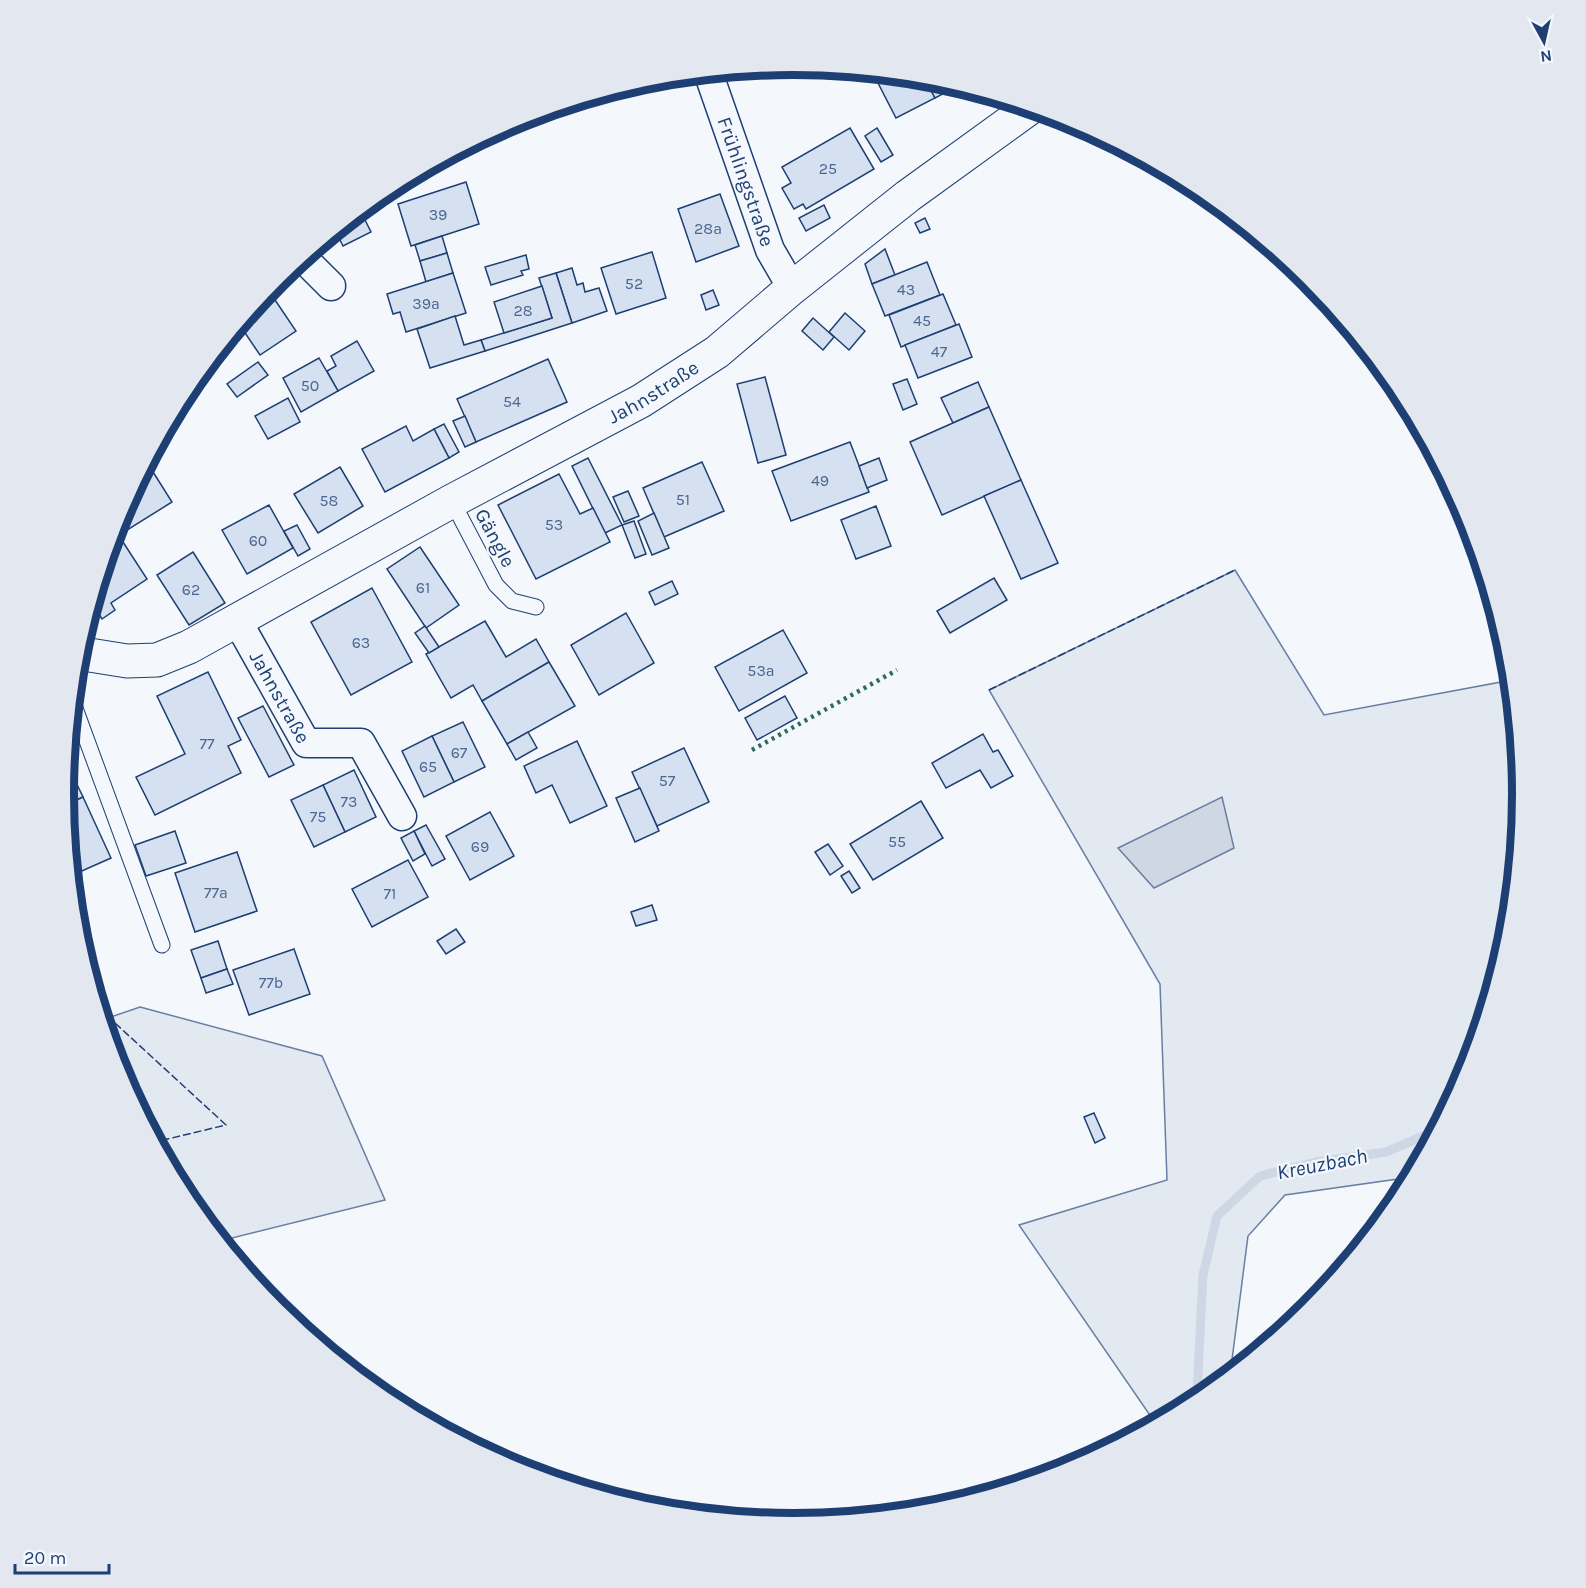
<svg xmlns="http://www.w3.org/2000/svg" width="1586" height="1588" viewBox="0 0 1586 1588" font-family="Karla,sans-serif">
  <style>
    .green { fill: #e3e9f0; stroke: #687fa3; stroke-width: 1.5 }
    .water { fill: #cfd7e4; stroke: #687fa3; stroke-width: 1.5 }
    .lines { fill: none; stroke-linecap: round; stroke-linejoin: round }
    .stream { stroke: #cfd7e4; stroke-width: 9 }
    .building { fill: #d5e0f0; stroke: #1d3f73; stroke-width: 1.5 }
    .service-casing { stroke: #1d3f73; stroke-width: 17 }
    .minor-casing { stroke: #1d3f73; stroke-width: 31 }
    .tertiary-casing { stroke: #1d3f73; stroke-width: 35 }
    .service { stroke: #f4f7fb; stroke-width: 15 }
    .minor { stroke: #f4f7fb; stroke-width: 28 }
    .tertiary { stroke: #f4f7fb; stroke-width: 33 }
    .hedge { stroke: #2c6c60; stroke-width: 4.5; stroke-dasharray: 3 4.5; stroke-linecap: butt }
    .fence { stroke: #1d3f73; stroke-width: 1.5; stroke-dasharray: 8 3; stroke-linecap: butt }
    .labels { text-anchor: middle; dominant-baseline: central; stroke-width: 4.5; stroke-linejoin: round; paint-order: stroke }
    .number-label { font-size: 16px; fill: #4b6792 }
    .street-label { font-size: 20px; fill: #1d3f73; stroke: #f4f7fb }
    .water-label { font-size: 21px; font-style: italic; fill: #1d3f73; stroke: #f4f7fb }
    .rim { fill: none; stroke: #1d3f73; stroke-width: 8 }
  </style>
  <rect width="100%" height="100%" fill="#f4f7fb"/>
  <g class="green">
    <path d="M1235 570 1324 715 1512 680 1523 794 1509 937 1467 1074 1412 1177 1285 1195 1248 1236 1230 1375 1198 1401 1156 1424 1019 1225 1167 1180 1160 984 989 690Z"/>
    <path d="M140 1007 322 1056 385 1200 220 1241 186 1199 118 1073 102 1020Z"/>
  </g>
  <path class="water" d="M1222 797 1234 848 1154 888 1118 848Z"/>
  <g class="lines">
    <path class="stream" d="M1197 1394 1203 1275 1217 1216 1260 1176 1316 1162 1386 1152 1437 1130"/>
  </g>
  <g class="building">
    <path d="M892 74 924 77 935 98 896 118 877 81Z"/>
    <path d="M924 77 936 78 960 85 935 98Z"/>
    <path d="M850 128 874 169 806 209 803 204 794 209 782 188 791 183 782 167Z"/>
    <path d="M877 128 893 155 881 162 865 136Z"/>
    <path d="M466 182 479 224 411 246 398 204Z"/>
    <path d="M720 194 739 246 696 262 678 209Z"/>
    <path d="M824 205 830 218 806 231 799 218Z"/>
    <path d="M360 210 371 232 343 246 335 230Z"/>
    <path d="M925 218 930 229 920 233 915 223Z"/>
    <path d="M442 236 447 253 420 261 415 245Z"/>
    <path d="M885 249 895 275 872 284 865 264Z"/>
    <path d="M652 252 666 298 616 314 601 268Z"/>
    <path d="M447 253 453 273 426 282 420 261Z"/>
    <path d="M526 255 529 269 521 271 523 275 491 285 485 267Z"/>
    <path d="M927 262 940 295 885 316 872 284Z"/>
    <path d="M572 268 577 285 583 283 585 292 599 288 607 311 572 323 556 273Z"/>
    <path d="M453 273 466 313 406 332 400 312 393 314 387 294Z"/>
    <path d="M556 273 572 323 485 351 481 340 552 318 539 278Z"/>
    <path d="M542 286 552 318 504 333 494 302Z"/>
    <path d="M268 289 271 294 254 306Z"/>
    <path d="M713 290 719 305 706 310 701 295Z"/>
    <path d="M271 294 296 331 260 355 239 324 254 306Z"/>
    <path d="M943 294 956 325 901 347 889 315Z"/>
    <path d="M845 313 865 331 849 350 829 332Z"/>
    <path d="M455 316 464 345 481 340 485 351 430 368 417 329Z"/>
    <path d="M813 318 834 337 823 350 802 331Z"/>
    <path d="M959 324 972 357 918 378 905 345Z"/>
    <path d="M357 341 374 371 338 391 327 371 336 366 331 356Z"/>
    <path d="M319 358 338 391 301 412 283 378Z"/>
    <path d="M548 359 567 402 476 442 457 399Z"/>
    <path d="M258 362 268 375 237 397 227 384Z"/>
    <path d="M765 377 786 455 758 463 737 384Z"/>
    <path d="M907 379 917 404 903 410 893 384Z"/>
    <path d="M978 382 989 407 953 423 941 398Z"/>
    <path d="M288 398 300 422 268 439 255 416Z"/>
    <path d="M989 407 1021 480 942 515 910 442Z"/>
    <path d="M465 416 476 442 465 447 453 421Z"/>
    <path d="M444 424 459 452 449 458 434 429Z"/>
    <path d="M406 426 413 441 434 429 449 458 385 492 362 449Z"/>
    <path d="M850 442 869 492 791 521 772 471Z"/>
    <path d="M588 458 622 525 605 533 572 466Z"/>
    <path d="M879 458 887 480 867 488 859 466Z"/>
    <path d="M702 462 724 511 664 537 643 488Z"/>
    <path d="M148 464 172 502 124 532 117 520 119 514Z"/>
    <path d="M340 467 363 506 318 533 294 494Z"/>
    <path d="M559 474 580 514 593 508 610 542 536 579 498 505Z"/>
    <path d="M1021 480 1058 563 1021 579 984 496Z"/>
    <path d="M628 491 639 516 624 522 613 497Z"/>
    <path d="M269 505 293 548 247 574 222 530Z"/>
    <path d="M876 506 891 546 856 559 841 520Z"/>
    <path d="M654 513 669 548 652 555 638 521Z"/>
    <path d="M634 521 646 554 635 558 622 525Z"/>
    <path d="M297 525 310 549 298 556 284 531Z"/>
    <path d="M123 542 147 579 111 603 115 610 102 619 92 603 107 553Z"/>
    <path d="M420 547 459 605 426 628 387 569Z"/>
    <path d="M193 552 225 603 189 625 157 575Z"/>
    <path d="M994 578 1007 600 950 633 937 611Z"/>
    <path d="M672 581 678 594 655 605 649 592Z"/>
    <path d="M372 588 412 662 351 695 311 622Z"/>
    <path d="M626 613 654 663 599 695 571 645Z"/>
    <path d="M485 621 506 657 536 639 549 662 482 701 473 685 451 698 426 654Z"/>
    <path d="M425 626 439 647 429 653 415 633Z"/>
    <path d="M783 630 807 673 739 711 715 667Z"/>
    <path d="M549 662 575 706 507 744 482 701Z"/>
    <path d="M208 672 241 740 228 746 241 773 155 815 136 777 185 754 157 696Z"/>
    <path d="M785 696 797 718 757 740 745 718Z"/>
    <path d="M263 706 294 765 269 777 238 718Z"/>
    <path d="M463 722 485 767 454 782 432 736Z"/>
    <path d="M528 732 537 748 516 760 507 744Z"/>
    <path d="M983 734 993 752 998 750 1013 776 991 788 980 770 946 788 932 763Z"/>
    <path d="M432 736 454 782 424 797 402 751Z"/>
    <path d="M577 741 607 806 570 823 552 785 536 793 524 766Z"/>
    <path d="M684 748 709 802 657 826 632 772Z"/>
    <path d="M66 762 83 797 64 806 63 794Z"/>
    <path d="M354 770 376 817 345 832 323 785Z"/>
    <path d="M323 785 345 832 314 847 291 800Z"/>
    <path d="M640 788 659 831 635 842 616 798Z"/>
    <path d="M83 797 111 858 75 874 70 862 64 806Z"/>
    <path d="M921 801 943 838 873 880 850 844Z"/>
    <path d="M490 812 514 856 470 880 446 836Z"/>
    <path d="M426 825 445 859 432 866 414 831Z"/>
    <path d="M175 831 186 863 146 876 135 845Z"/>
    <path d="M414 831 425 854 413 861 401 838Z"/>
    <path d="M828 844 843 866 830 875 815 852Z"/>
    <path d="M237 852 257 911 195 932 175 873Z"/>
    <path d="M408 860 428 897 372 927 352 889Z"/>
    <path d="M849 871 860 888 852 893 841 876Z"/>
    <path d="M652 905 657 920 636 926 631 912Z"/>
    <path d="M456 929 465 942 446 954 437 941Z"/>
    <path d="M218 941 227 969 201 978 191 950Z"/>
    <path d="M294 949 310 994 249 1015 233 970Z"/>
    <path d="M227 969 233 984 206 993 201 978Z"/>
    <path d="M1094 1113 1105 1138 1095 1143 1084 1117Z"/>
  </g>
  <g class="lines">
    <g class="service-casing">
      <g id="service">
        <path d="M452 501 496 585 512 601 536 607"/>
        <path d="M72 700 162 945"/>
      </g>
    </g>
    <g class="minor-casing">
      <g id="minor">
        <path id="s1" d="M708 72 770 250 792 288"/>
        <path d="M302 257 331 286"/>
        <path id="s2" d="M238 622 306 743H361L402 816"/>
      </g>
    </g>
    <g class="tertiary-casing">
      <g id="tertiary">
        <path id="s3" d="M77 653 127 661 157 660 189 647 452 501 641 401 717 352 792 288 908 196 1031 107"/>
      </g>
    </g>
    <use href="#service" class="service"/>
    <use href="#minor" class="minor"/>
    <use href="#tertiary" class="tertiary"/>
    <path class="hedge" d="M752 750 897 670"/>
    <g class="fence">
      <path d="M989 690 1235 570"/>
      <path d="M115 1023 226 1125 155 1142"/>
    </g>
  </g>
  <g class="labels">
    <g class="number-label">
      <text x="828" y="168">25</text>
      <text x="438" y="214">39</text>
      <text x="708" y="228">28a</text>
      <text x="634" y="283">52</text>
      <text x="906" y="289">43</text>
      <text x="426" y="303">39a</text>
      <text x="523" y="310">28</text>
      <text x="922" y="320">45</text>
      <text x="939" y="351">47</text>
      <text x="310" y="385">50</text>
      <text x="512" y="401">54</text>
      <text x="820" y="480">49</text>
      <text x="683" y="499">51</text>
      <text x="329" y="500">58</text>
      <text x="554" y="524">53</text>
      <text x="258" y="540">60</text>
      <text x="423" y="587">61</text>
      <text x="191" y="589">62</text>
      <text x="361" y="642">63</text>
      <text x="761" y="670">53a</text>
      <text x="207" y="743">77</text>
      <text x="459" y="752">67</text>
      <text x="428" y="766">65</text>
      <text x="667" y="780">57</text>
      <text x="349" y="801">73</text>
      <text x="318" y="816">75</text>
      <text x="897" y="841">55</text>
      <text x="480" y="846">69</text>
      <text x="216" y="892">77a</text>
      <text x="390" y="893">71</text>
      <text x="271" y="982">77b</text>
    </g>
    <g class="street-label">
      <text stroke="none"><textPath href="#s1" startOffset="116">Frühlingstraße</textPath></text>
      <text stroke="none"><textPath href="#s3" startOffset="645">Jahnstraße</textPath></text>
      <text transform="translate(495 538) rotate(62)">Gängle</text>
      <text stroke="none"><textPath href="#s2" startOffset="86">Jahnstraße</textPath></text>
    </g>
    <g class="water-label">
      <text transform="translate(1322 1164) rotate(-11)">Kreuzbach</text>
    </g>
  </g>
  <path d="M0 0H1586V1588H0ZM74 794a719 719 0 1 1 1438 0a719 719 0 1 1-1438 0Z" fill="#e3e8f0" fill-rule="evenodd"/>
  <path class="rim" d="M74 794a719 719 0 1 1 1438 0a719 719 0 1 1-1438 0Z"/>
  <g transform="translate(1544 42) rotate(172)" stroke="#f4f7fb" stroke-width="4.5" paint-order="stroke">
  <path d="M0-4.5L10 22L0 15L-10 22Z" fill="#1d3f73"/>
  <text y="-9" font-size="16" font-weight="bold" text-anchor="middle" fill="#1d3f73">N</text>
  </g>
  <path d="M15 1564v9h94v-9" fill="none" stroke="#1d3f73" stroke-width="3"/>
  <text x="24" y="1564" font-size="18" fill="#1d3f73" stroke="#f4f7fb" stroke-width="4.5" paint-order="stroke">20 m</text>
</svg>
